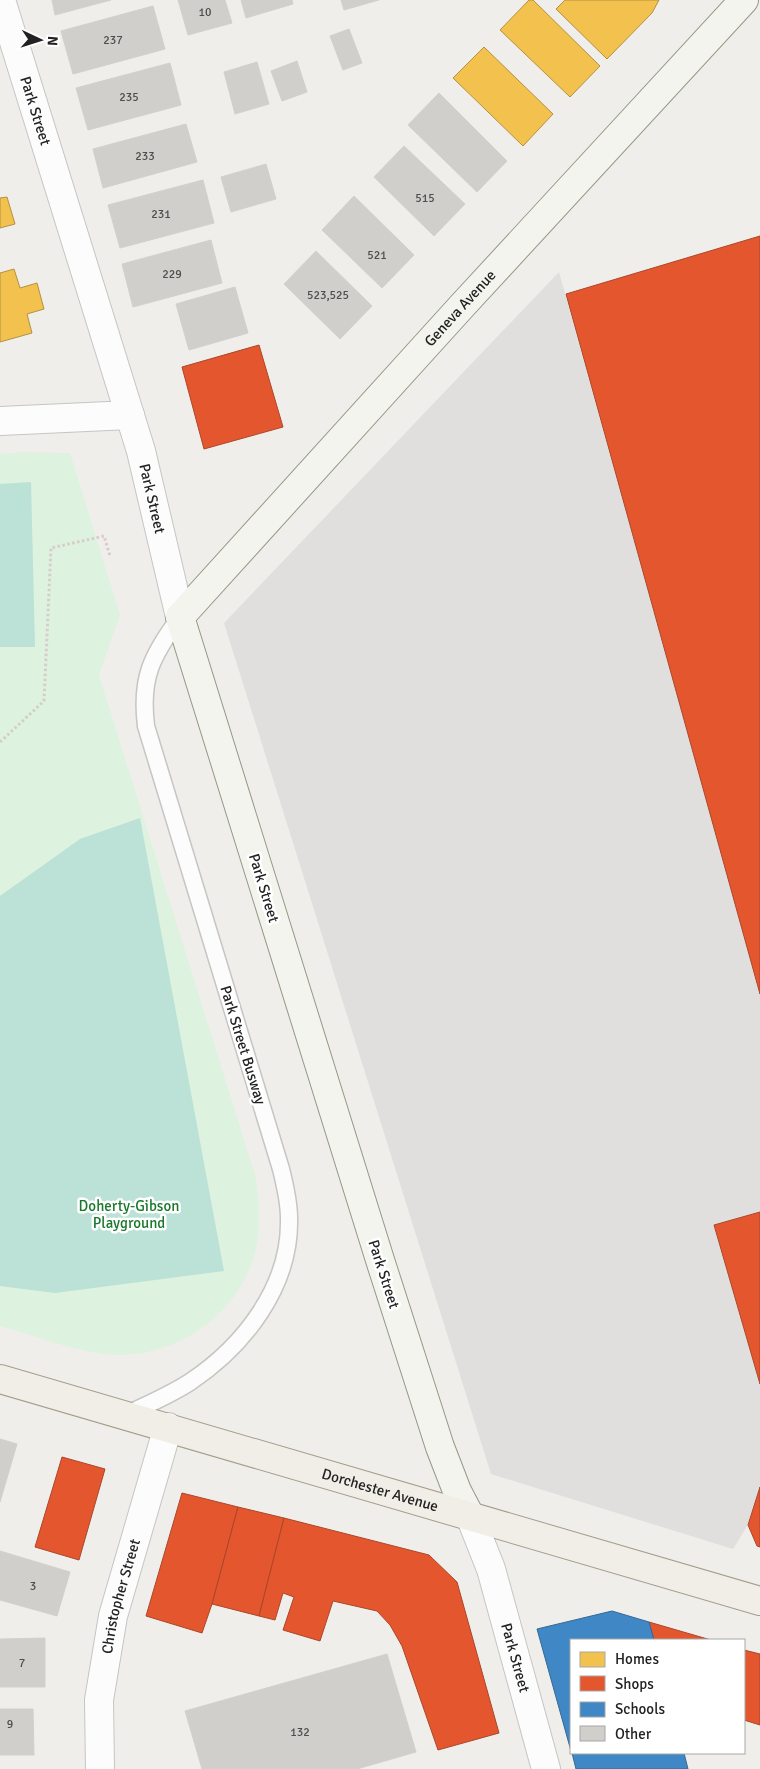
<svg xmlns="http://www.w3.org/2000/svg" width="760" height="1769" viewBox="0 0 760 1769" font-family="Signika,sans-serif">
  <style>
    .park { fill: #ddf2df }
    .pitch { fill: #bce1d6 }
    .parking { fill: #e0dfde }
    .homes { fill: #f2c14e; stroke: #b49141 }
    .shops { fill: #e4572e; stroke: #aa472a }
    .schools { fill: #3f88c5; stroke: #366994 }
    .building { fill: #d1cfcc; stroke: #d2d0cd }
    .lines { fill: none; stroke-linecap: round; stroke-linejoin: round }
    .service-casing { stroke: #c6c5c3; stroke-width: 19 }
    .minor-casing { stroke: #c6c5c3; stroke-width: 30 }
    .tertiary-casing { stroke: #c6c5c3; stroke-width: 30 }
    .secondary-casing { stroke: #959884; stroke-width: 30 }
    .primary-casing { stroke: #a49e8a; stroke-width: 30 }
    .path { stroke: #d6cdcb; stroke-width: 3; stroke-dasharray: 2.5 2.5; stroke-linecap: butt }
    .service { stroke: #fdfcfc; stroke-width: 16 }
    .minor { stroke: #fdfcfc; stroke-width: 28 }
    .tertiary { stroke: #fdfcfc; stroke-width: 28 }
    .secondary { stroke: #f3f4ee; stroke-width: 28 }
    .primary { stroke: #f1eee8; stroke-width: 28 }
    .labels { text-anchor: middle; dominant-baseline: central; stroke-width: 5; stroke-linejoin: round; paint-order: stroke }
    .number-label { font-size: 12px; fill: #4e4d4c }
    .street-label { font-size: 15px; fill: #222; stroke: #fff }
    .park-label { font-size: 15px; fill: #18782b; stroke: #fff }
  </style>
  <rect width="100%" height="100%" fill="#f0eeeb"/>
  <path class="park" d="M24 452 70 453 120 615 99 675 255 1175C260 1204 262 1237 251 1265 230 1320 176 1355 118 1355 81 1354 36 1336 0 1326V454Z"/>
  <g class="pitch">
    <path d="M31 482 35 647H0V484Z"/>
    <path d="M140 818 224 1271 55 1293 0 1286V896L80 839Z"/>
  </g>
  <path class="parking" d="M559 272 760 994V1212L714 1226 760 1384V1505L733 1549 491 1474 224 623Z"/>
  <g class="homes">
    <path d="M529 0H533L600 66 570 97 500 30Z"/>
    <path d="M565 0H659L652 13 607 59 556 9Z"/>
    <path d="M484 47 553 114 523 146 453 78Z"/>
    <path d="M7 197 15 224 0 228V198Z"/>
    <path d="M14 269 20 288 37 283 44 309 27 314 32 333 0 342V273Z"/>
  </g>
  <g class="shops">
    <path d="M760 236V994L566 294Z"/>
    <path d="M259 345 283 427 204 449 182 367Z"/>
    <path d="M760 1212V1384L714 1225Z"/>
    <path d="M62 1457 105 1469 79 1560 35 1547Z"/>
    <path d="M760 1487V1547L757 1546 748 1525Z"/>
    <path d="M182 1493 238 1507 212 1604 202 1633 146 1616Z"/>
    <path d="M238 1507 284 1518 259 1616 212 1604Z"/>
    <path d="M284 1518 429 1555 457 1582 499 1733 438 1750 402 1646 390 1625 377 1611 333 1601 320 1641 283 1630 294 1597 283 1593 275 1620 259 1616Z"/>
    <path d="M649 1622 711 1640H654Z"/>
    <path d="M744 1650 760 1654V1725L744 1720Z"/>
  </g>
  <g class="schools">
    <path d="M612 1611 649 1622 654 1640H571V1751L537 1629Z"/>
    <path d="M572 1753H684L688 1769H576Z"/>
  </g>
  <g class="building">
    <path d="M52 0H111L55 15Z"/>
    <path d="M178 0H225L232 23 188 35Z"/>
    <path d="M241 0H292L293 4 246 18Z"/>
    <path d="M341 0H379L344 10Z"/>
    <path d="M153 6 165 49 73 74 61 31Z"/>
    <path d="M349 29 362 63 343 70 330 36Z"/>
    <path d="M297 61 307 92 282 101 271 71Z"/>
    <path d="M257 62 269 104 235 114 224 72Z"/>
    <path d="M170 63 181 105 88 130 76 88Z"/>
    <path d="M439 93 507 161 477 192 408 125Z"/>
    <path d="M186 124 197 162 103 188 93 149Z"/>
    <path d="M404 146 465 204 434 236 374 177Z"/>
    <path d="M266 164 276 199 231 212 221 177Z"/>
    <path d="M203 180 214 223 120 248 108 205Z"/>
    <path d="M354 196 414 255 382 288 322 230Z"/>
    <path d="M211 240 222 283 133 307 122 264Z"/>
    <path d="M316 251 372 306 340 339 284 284Z"/>
    <path d="M235 287 248 333 189 350 176 304Z"/>
    <path d="M0 1439 17 1444 0 1502Z"/>
    <path d="M0 1551 70 1572 57 1616 0 1600Z"/>
    <path d="M45 1638V1687H0V1639Z"/>
    <path d="M387 1654 416 1752 357 1769H202L185 1711Z"/>
    <path d="M0 1709H33L34 1755H0Z"/>
  </g>
  <g class="lines">
    <g class="service-casing">
      <path id="service" d="M125 1415C147 1405 170 1395 190 1382 244 1346 291 1286 289 1218 289 1202 285 1185 281 1169L146 726C140 677 152 656 180 617"/>
    </g>
    <g class="minor-casing">
      <g id="minor">
        <path d="M0 421 130 415"/>
        <path id="s1" d="M100 1769 99 1700 113 1616 168 1427"/>
      </g>
    </g>
    <g class="tertiary-casing">
      <g id="tertiary">
        <path id="s2" d="M1 0 141 451 180 617"/>
        <path id="s3" d="M470 1516 491 1569 546 1769"/>
      </g>
    </g>
    <g class="secondary-casing">
      <g id="secondary">
        <path id="s4" d="M470 1516 457 1491 440 1447 380 1260 180 617 461 307 744 0"/>
      </g>
    </g>
    <g class="primary-casing">
      <g id="primary">
        <path id="s5" d="M0 1379 760 1601"/>
      </g>
    </g>
    <path class="path" d="M0 742 44 701 51 548 104 536 110 556"/>
    <use href="#service" class="service"/>
    <use href="#minor" class="minor"/>
    <use href="#tertiary" class="tertiary"/>
    <use href="#secondary" class="secondary"/>
    <use href="#primary" class="primary"/>
  </g>
  <g class="labels">
    <g class="number-label">
      <text x="205" y="12">10</text>
      <text x="113" y="40">237</text>
      <text x="129" y="97">235</text>
      <text x="145" y="156">233</text>
      <text x="425" y="198">515</text>
      <text x="161" y="214">231</text>
      <text x="377" y="255">521</text>
      <text x="172" y="274">229</text>
      <text x="328" y="295">523,525</text>
      <text x="33" y="1586">3</text>
      <text x="22" y="1663">7</text>
      <text x="10" y="1724">9</text>
      <text x="300" y="1732">132</text>
    </g>
    <g class="street-label">
      <text stroke="none"><textPath href="#s2" startOffset="116">Park Street</textPath></text>
      <text stroke="none"><textPath href="#s4" startOffset="1362">Geneva Avenue</textPath></text>
      <text stroke="none"><textPath href="#s2" startOffset="521">Park Street</textPath></text>
      <text transform="translate(264 888) rotate(73)">Park Street</text>
      <text transform="translate(243 1045) rotate(73)">Park Street Busway</text>
      <text transform="translate(384 1274) rotate(72)">Park Street</text>
      <text stroke="none"><textPath href="#s5" startOffset="396">Dorchester Avenue</textPath></text>
      <text stroke="none"><textPath href="#s1" startOffset="175">Christopher Street</textPath></text>
      <text stroke="none"><textPath href="#s3" startOffset="149">Park Street</textPath></text>
    </g>
    <g class="park-label">
      <text x="129" y="1206">Doherty-Gibson<tspan x="129" dy="17">Playground</tspan></text>
    </g>
  </g>
  <rect x="570" y="1639" width="175" height="115" fill="#ffffff" stroke="#a7a7a7"/>
  <rect x="580" y="1652" width="25" height="15" fill="#f2c14e" stroke="#a7a7a7"/>
  <text x="615" y="1664" font-size="15" fill="#222222">Homes</text>
  <rect x="580" y="1676" width="25" height="15" fill="#e4572e" stroke="#a7a7a7"/>
  <text x="615" y="1689" font-size="15" fill="#222222">Shops</text>
  <rect x="580" y="1702" width="25" height="15" fill="#3f88c5" stroke="#a7a7a7"/>
  <text x="615" y="1714" font-size="15" fill="#222222">Schools</text>
  <rect x="580" y="1726" width="25" height="15" fill="#d1cfcc" stroke="#a7a7a7"/>
  <text x="615" y="1739" font-size="15" fill="#222222">Other</text>
  <g transform="translate(40 40) rotate(94)" stroke="#ffffff" stroke-width="4" paint-order="stroke">
  <path d="M0-4L9 19L0 12L-9 19Z" fill="#222222"/>
  <text y="-8" font-size="14" font-weight="bold" text-anchor="middle" fill="#222222">N</text>
  </g>
</svg>
